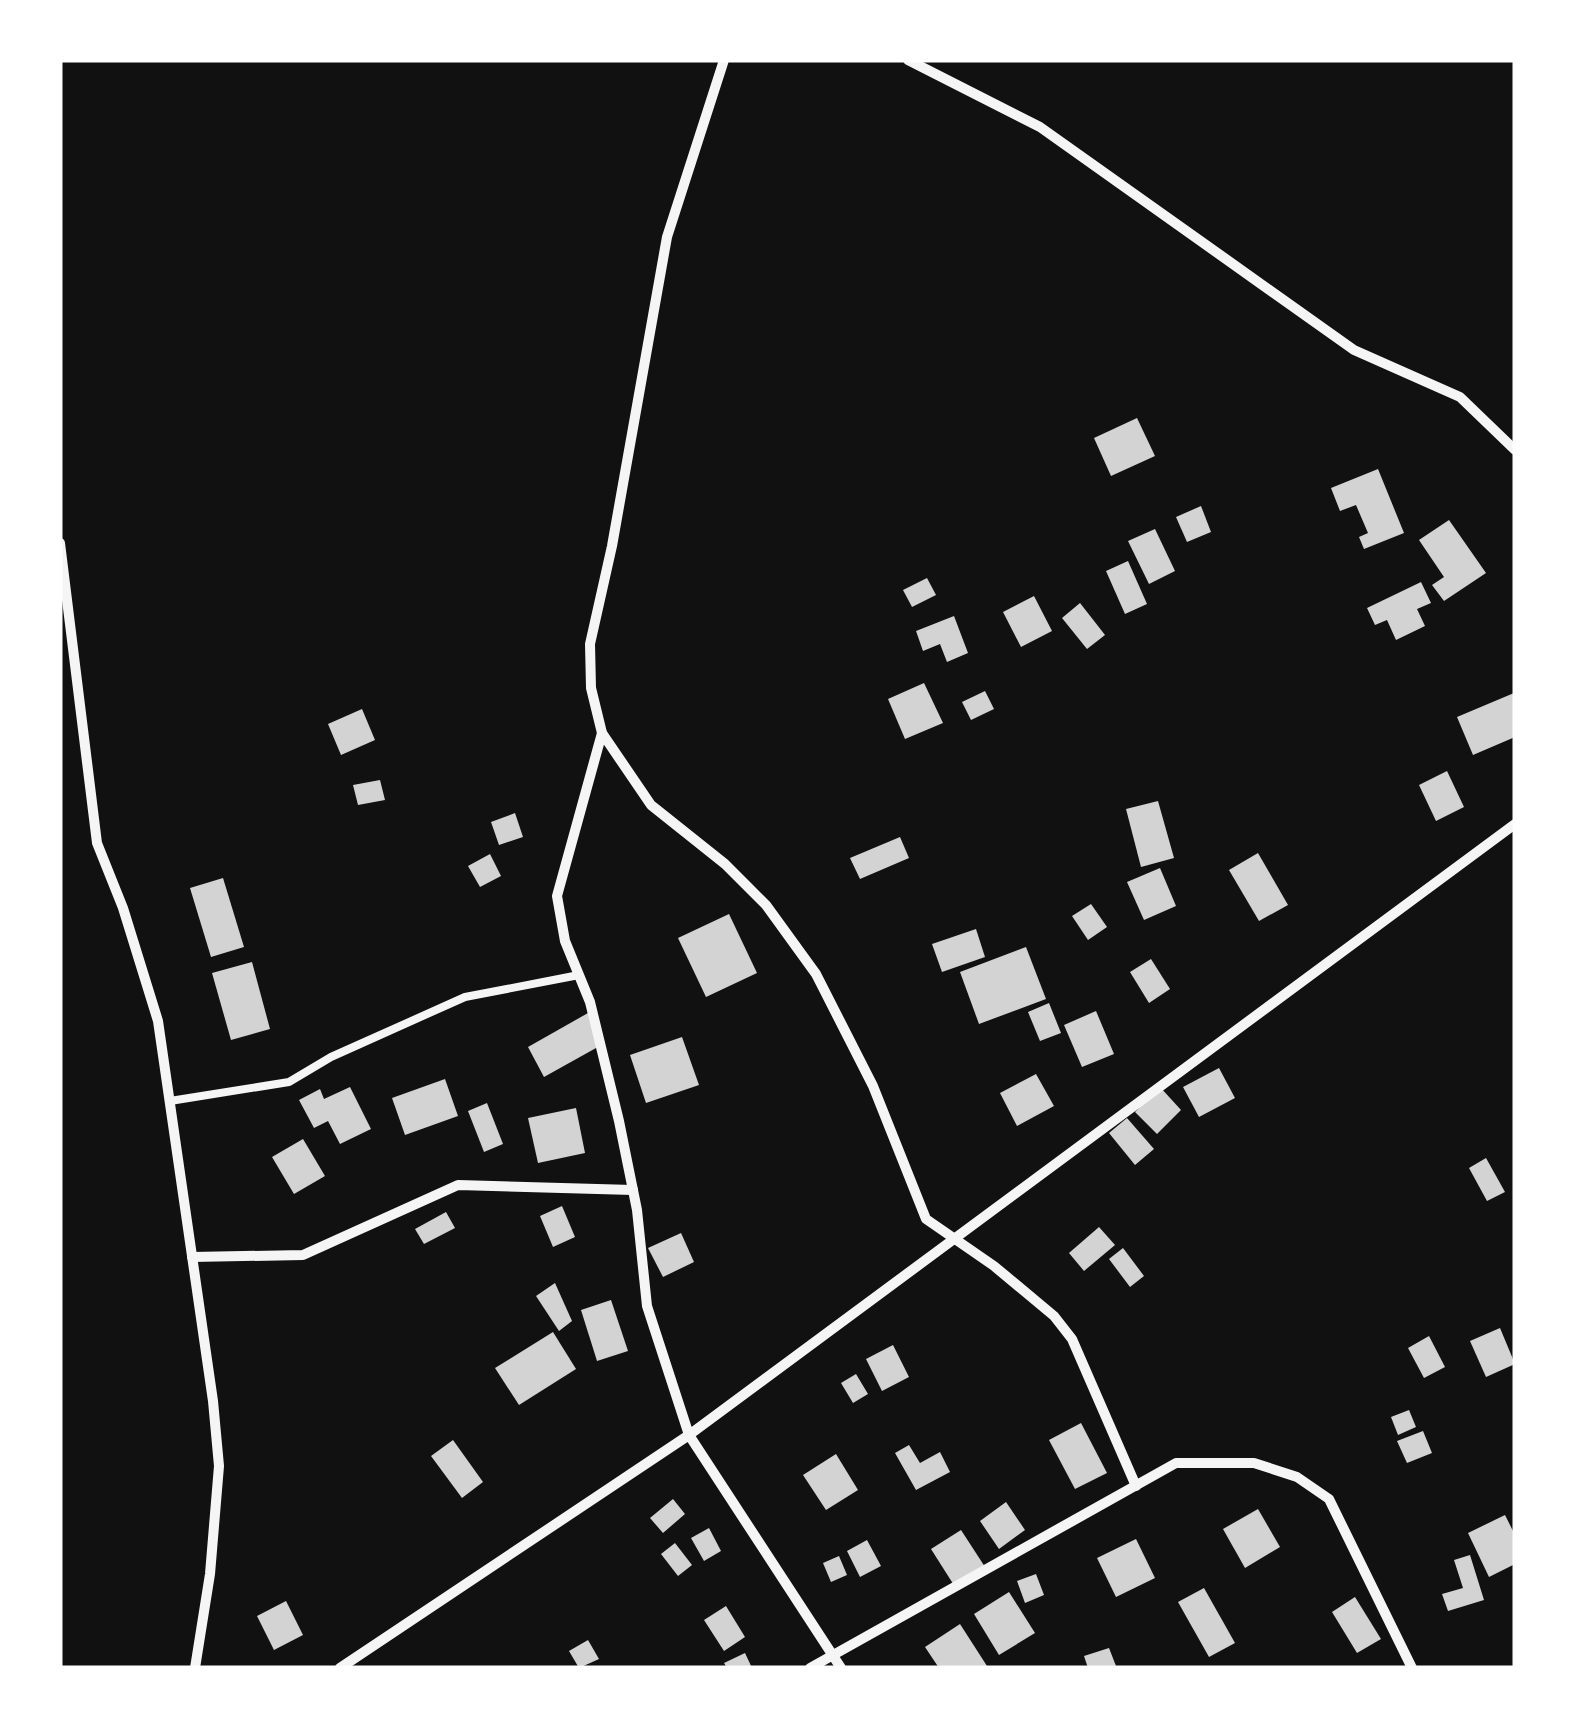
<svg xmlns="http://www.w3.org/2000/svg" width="1575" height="1728" viewBox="0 0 1575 1728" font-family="'PT Sans',sans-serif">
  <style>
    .building { fill: #d3d3d3 }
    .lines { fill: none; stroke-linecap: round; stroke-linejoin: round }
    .service { stroke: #f5f5f5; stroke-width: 8 }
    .minor { stroke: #f5f5f5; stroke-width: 10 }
  </style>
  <rect width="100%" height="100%" fill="#111"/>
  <g class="building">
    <path d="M1137 418 1155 456 1111 476 1094 438Z"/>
    <path d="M1378 469 1404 533 1364 549 1359 537 1368 533 1356 505 1340 511 1331 488Z"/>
    <path d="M1201 506 1211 532 1187 542 1176 517Z"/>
    <path d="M1449 520 1486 573 1444 601 1432 585 1444 577 1419 540Z"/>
    <path d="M1155 529 1175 571 1149 584 1128 541Z"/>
    <path d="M1128 561 1147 604 1125 614 1106 571Z"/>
    <path d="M927 578 936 595 912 607 903 590Z"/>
    <path d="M1421 582 1431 603 1417 609 1425 626 1396 640 1387 620 1375 625 1367 608Z"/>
    <path d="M1034 596 1052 631 1021 647 1003 612Z"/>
    <path d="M1080 603 1105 635 1087 649 1062 618Z"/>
    <path d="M954 616 968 653 947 662 940 644 923 651 916 631Z"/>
    <path d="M924 683 943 723 905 739 888 699Z"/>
    <path d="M985 691 994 709 971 720 962 702Z"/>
    <path d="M1514 693 1515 737 1473 755 1457 717Z"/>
    <path d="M362 709 375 740 341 755 328 724Z"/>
    <path d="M1447 771 1464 807 1436 821 1419 785Z"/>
    <path d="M380 780 385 800 358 805 353 785Z"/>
    <path d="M1158 801 1174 858 1141 867 1126 809Z"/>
    <path d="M515 813 523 837 499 845 491 822Z"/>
    <path d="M900 837 909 858 860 879 850 858Z"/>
    <path d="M1258 853 1288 905 1259 921 1229 870Z"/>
    <path d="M490 854 501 876 480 887 468 866Z"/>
    <path d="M1160 868 1176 906 1144 920 1127 882Z"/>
    <path d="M223 878 244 947 211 957 190 888Z"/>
    <path d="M1091 904 1107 927 1088 940 1072 916Z"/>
    <path d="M729 914 757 973 706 997 678 938Z"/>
    <path d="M976 929 985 957 942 972 932 944Z"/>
    <path d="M1026 947 1046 999 979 1024 960 972Z"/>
    <path d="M1151 959 1170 989 1149 1003 1130 972Z"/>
    <path d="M252 962 270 1029 231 1040 212 973Z"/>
    <path d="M1049 1003 1061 1033 1040 1041 1028 1012Z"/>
    <path d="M1096 1011 1114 1054 1082 1067 1064 1025Z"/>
    <path d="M588 1013 605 1043 544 1077 528 1047Z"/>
    <path d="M682 1037 699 1085 646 1103 630 1055Z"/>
    <path d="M1219 1068 1235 1098 1199 1117 1183 1087Z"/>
    <path d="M1036 1074 1054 1106 1017 1126 1000 1093Z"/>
    <path d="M445 1079 458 1116 405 1135 392 1098Z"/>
    <path d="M350 1087 371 1129 340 1144 328 1121 314 1128 299 1100 320 1089 324 1099Z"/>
    <path d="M1160 1087 1181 1110 1157 1134 1135 1112Z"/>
    <path d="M487 1103 503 1144 484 1152 468 1111Z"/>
    <path d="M576 1108 585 1153 538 1163 528 1118Z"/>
    <path d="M1127 1118 1154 1149 1135 1165 1109 1133Z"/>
    <path d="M303 1139 325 1176 294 1194 272 1157Z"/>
    <path d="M1486 1158 1505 1192 1487 1201 1469 1168Z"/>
    <path d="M562 1206 575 1237 553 1247 540 1216Z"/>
    <path d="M446 1212 455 1228 424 1244 415 1229Z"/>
    <path d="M1099 1227 1115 1245 1084 1271 1069 1253Z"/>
    <path d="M681 1233 694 1262 663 1277 648 1248Z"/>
    <path d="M1123 1248 1144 1276 1130 1287 1109 1259Z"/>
    <path d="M555 1283 572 1321 559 1331 536 1296Z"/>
    <path d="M611 1300 628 1351 597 1361 581 1310Z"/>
    <path d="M1500 1328 1515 1364 1486 1377 1470 1341Z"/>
    <path d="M553 1332 576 1369 519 1405 495 1368Z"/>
    <path d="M1429 1336 1445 1367 1424 1378 1408 1348Z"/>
    <path d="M893 1345 909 1377 882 1391 866 1359Z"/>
    <path d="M856 1374 868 1394 853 1403 841 1383Z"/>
    <path d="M1409 1410 1416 1427 1398 1435 1391 1417Z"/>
    <path d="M1081 1423 1107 1473 1075 1489 1049 1440Z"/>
    <path d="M1423 1431 1432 1453 1407 1463 1397 1441Z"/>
    <path d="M453 1440 483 1482 462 1498 431 1456Z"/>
    <path d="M909 1445 920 1463 940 1452 950 1472 916 1490 895 1453Z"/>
    <path d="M836 1454 858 1490 826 1510 803 1475Z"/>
    <path d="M673 1499 685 1514 663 1533 650 1518Z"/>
    <path d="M1006 1502 1025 1530 999 1549 980 1521Z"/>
    <path d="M1258 1509 1280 1547 1245 1568 1223 1529Z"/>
    <path d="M1505 1515 1515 1535V1564L1489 1577 1468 1533Z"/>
    <path d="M709 1528 721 1551 704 1561 691 1538Z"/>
    <path d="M961 1530 987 1570 957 1590 931 1549Z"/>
    <path d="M1136 1539 1155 1578 1116 1597 1097 1558Z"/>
    <path d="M867 1540 881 1566 860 1577 847 1551Z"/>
    <path d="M675 1543 692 1565 678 1576 661 1554Z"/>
    <path d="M1470 1555 1484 1600 1448 1611 1442 1594 1463 1588 1454 1560Z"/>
    <path d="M839 1556 847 1575 831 1582 823 1563Z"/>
    <path d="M1036 1574 1044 1595 1025 1603 1017 1581Z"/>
    <path d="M1204 1588 1235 1643 1209 1657 1178 1602Z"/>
    <path d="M1009 1592 1035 1633 999 1655 974 1614Z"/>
    <path d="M1355 1597 1381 1639 1357 1653 1332 1612Z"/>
    <path d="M286 1601 303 1635 274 1650 257 1616Z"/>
    <path d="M726 1606 745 1637 724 1651 704 1620Z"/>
    <path d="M960 1624 987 1666 985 1668H939L925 1647Z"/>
    <path d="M588 1640 599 1659 579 1668 569 1651Z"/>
    <path d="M1109 1648 1116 1666 1088 1668 1084 1656Z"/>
    <path d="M745 1653 752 1668H727L724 1663Z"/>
  </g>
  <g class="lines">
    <path class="service" d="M170 1101 289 1082 331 1057 465 997 579 975"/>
    <g class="minor">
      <path d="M724 60 667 237 612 546 590 644 591 688 602 733 651 805 725 864 766 905 816 974 873 1086 926 1219 994 1266 1054 1316 1072 1339 1136 1486"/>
      <path d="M908 60 1040 127 1354 350 1460 397 1515 450"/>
      <path d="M60 543 97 843 123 908 158 1021 213 1401 219 1466 210 1574 195 1668"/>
      <path d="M602 733 557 896 565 941 590 1002 619 1121 637 1210 647 1306 689 1435 1515 824"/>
      <path d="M192 1257 303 1255 458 1185 633 1190"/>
      <path d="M340 1668 689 1435 841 1668"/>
      <path d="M810 1668 1176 1463H1254L1297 1477 1329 1499 1412 1668"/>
    </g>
  </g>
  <rect width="1575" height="1728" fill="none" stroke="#ffffff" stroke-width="125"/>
</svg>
